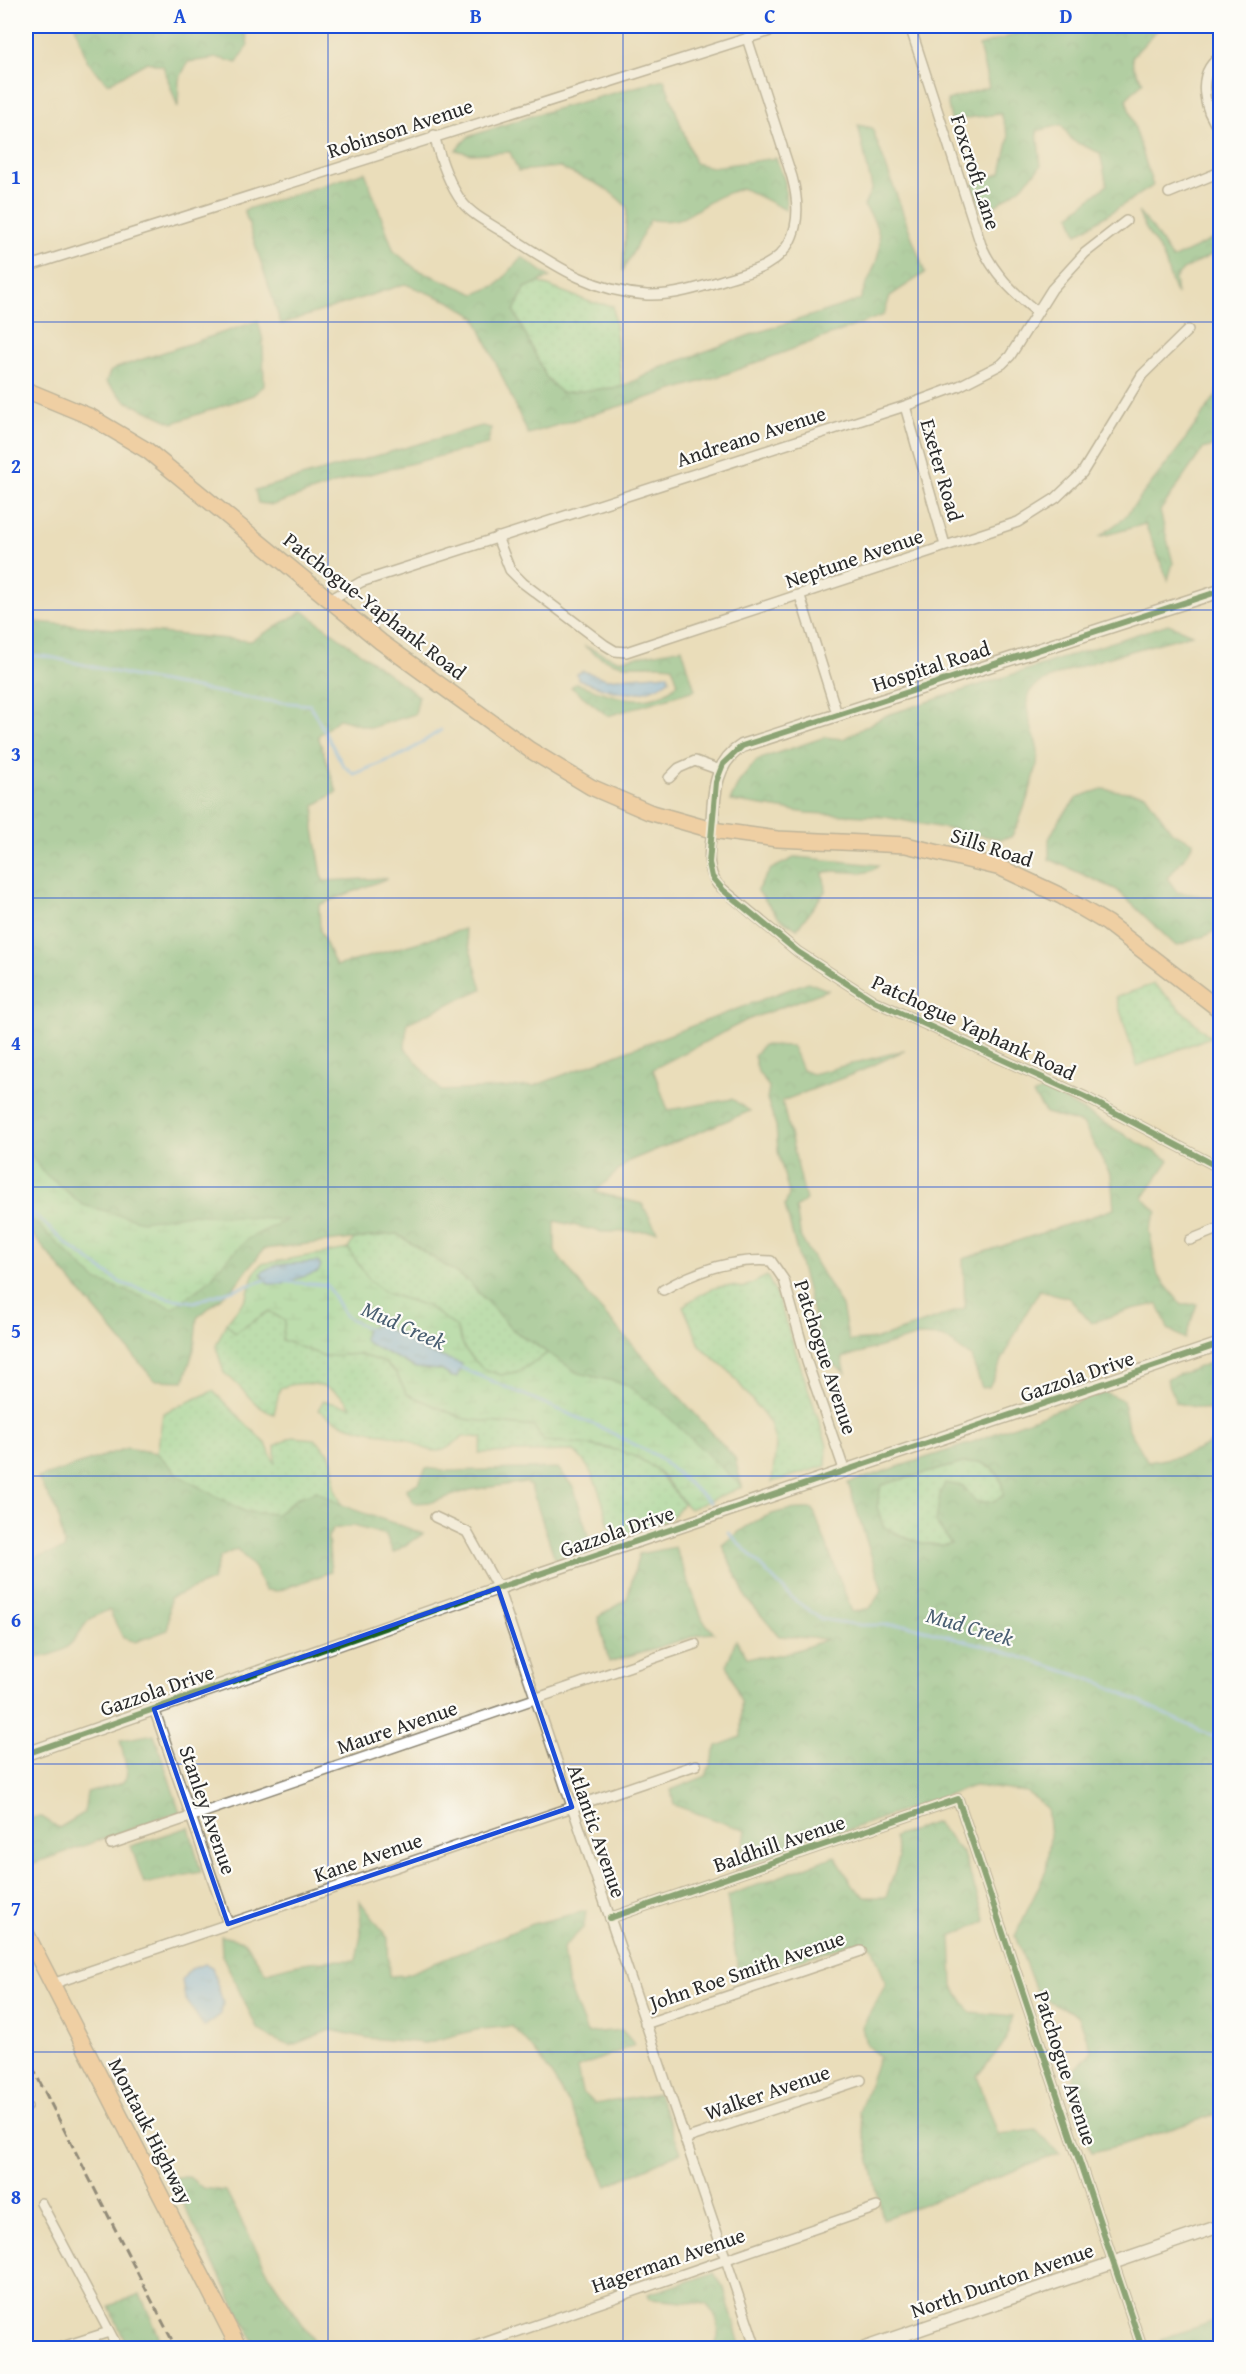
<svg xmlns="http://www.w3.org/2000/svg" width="1246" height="2374" viewBox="0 0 1246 2374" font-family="'Gentium Book Plus',serif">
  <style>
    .grass { fill: url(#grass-dots); stroke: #5a8466; stroke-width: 1.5 }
    .forest { fill: url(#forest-crowns); stroke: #4d7458; stroke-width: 1.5; fill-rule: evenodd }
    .wetland { fill: url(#wetland-marsh); stroke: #5a8466; stroke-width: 1.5; fill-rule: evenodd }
    .water { fill: url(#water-ripples); stroke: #567490; stroke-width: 1.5 }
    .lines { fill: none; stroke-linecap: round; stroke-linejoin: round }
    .stream { stroke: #81bdf4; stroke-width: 3 }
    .minor-casing { stroke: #8a8472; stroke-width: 12 }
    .tertiary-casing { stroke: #8a8472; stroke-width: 15 }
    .primary-casing { stroke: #8a8472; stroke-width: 18 }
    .minor { stroke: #fff; stroke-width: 9 }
    .tertiary { stroke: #fff; stroke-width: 12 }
    .primary { stroke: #f7be88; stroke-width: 15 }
    .rail { stroke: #2b2b2b; stroke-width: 3; stroke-dasharray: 9 4.5; stroke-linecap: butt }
    .cycleway-casing { stroke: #fdfcf7; stroke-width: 10 }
    .cycleway { stroke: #1b5e20; stroke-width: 6 }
    .marked { fill: none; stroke: #1d4ed8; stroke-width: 4.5; stroke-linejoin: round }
    .grid { fill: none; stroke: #1d4ed8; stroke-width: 1.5; stroke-opacity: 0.55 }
    .labels { text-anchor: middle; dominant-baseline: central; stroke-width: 4.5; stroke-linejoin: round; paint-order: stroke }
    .street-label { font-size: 21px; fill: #2b2b2b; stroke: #fdfcf7 }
    .water-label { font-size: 22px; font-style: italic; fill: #495e71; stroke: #fdfcf7 }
    .neatline { fill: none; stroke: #1d4ed8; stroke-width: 2 }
    .grid-label { font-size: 20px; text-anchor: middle; font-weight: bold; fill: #1d4ed8 }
  </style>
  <defs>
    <pattern id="grass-dots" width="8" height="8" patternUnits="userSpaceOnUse" patternTransform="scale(1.5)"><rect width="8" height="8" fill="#8adea0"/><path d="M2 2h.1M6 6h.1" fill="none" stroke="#77bf8a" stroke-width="1.8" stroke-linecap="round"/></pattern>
    <pattern id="forest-crowns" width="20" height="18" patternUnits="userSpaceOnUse" patternTransform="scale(1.5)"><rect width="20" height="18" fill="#6fbd86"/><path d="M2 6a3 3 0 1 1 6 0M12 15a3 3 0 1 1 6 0" fill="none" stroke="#5b9a6e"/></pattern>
    <pattern id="wetland-marsh" width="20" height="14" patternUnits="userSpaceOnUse" patternTransform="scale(1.5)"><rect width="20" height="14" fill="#8adea0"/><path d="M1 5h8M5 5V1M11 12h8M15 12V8" fill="none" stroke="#77bf8a"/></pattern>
    <pattern id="water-ripples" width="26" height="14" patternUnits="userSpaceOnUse" patternTransform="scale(1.5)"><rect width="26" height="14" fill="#81bdf4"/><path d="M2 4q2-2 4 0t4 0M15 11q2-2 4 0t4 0" fill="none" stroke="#6a9ac6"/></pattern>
  </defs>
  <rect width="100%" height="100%" fill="#fdfcf7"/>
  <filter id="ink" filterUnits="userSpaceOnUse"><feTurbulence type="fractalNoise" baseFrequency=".0167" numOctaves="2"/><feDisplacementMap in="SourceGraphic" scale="12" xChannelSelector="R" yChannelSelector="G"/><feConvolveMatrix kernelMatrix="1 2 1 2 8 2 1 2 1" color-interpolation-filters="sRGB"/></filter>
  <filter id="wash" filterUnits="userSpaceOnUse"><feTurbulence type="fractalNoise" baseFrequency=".008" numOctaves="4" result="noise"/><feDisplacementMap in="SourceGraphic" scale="24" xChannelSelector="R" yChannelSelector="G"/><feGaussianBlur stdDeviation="1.35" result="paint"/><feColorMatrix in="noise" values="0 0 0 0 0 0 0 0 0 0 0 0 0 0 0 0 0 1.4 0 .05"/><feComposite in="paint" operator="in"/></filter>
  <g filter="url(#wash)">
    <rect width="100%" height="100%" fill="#eaddba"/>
    <g class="grass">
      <path d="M538 282 590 302 613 306 622 387 561 393 546 377 514 311 525 288Z"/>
      <path d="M1154 984 1210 1037 1137 1066 1116 997Z"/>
      <path d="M397 1234 467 1280 513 1330 548 1353 520 1371 501 1375 483 1369 465 1350 456 1327 426 1306 386 1293 370 1281 348 1249 354 1239Z"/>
      <path d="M767 1276 777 1296 827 1445 826 1466 772 1482 776 1445 770 1423 730 1372 701 1347 683 1306C705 1292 716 1281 743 1288Z"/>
      <path d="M269 1311 285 1321 282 1340 324 1356 359 1354 385 1363 396 1373 407 1394 464 1419 534 1427 587 1445 627 1452 654 1467 683 1503C671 1525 632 1539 610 1530 603 1502 596 1470 574 1451L479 1453 483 1438 462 1436C455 1443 448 1450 438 1451 424 1452 415 1441 403 1438 367 1429 350 1432 318 1410L323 1401 351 1407C335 1383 306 1379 280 1388L274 1414C251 1406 244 1387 224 1373L216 1346 226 1323 235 1333Z"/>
      <path d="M213 1391 266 1444 275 1464V1446L292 1437 315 1439 329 1453 334 1467V1487L343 1507 317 1491 297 1498 277 1514 245 1512 179 1476 157 1453 163 1413Z"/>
      <path d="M979 1462C997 1469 1003 1478 1003 1496L992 1502H976L963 1486 952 1544C925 1548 906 1539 883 1526L877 1507 880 1485 963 1463Z"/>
    </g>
    <g class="forest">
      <path d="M75 26H244L248 45 237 63 218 58 188 62 179 80 178 108 163 66 147 62 108 84 87 61Z"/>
      <path d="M1041 26H1161L1132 57 1133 66 1143 82 1126 99 1153 186 1077 234 1070 215 1107 185 1100 153 1073 141 1061 125 1037 131 1041 166 1021 187 984 214 971 185 1001 173 1009 137 1001 114 951 120 947 100 989 87 979 46Z"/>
      <path d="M664 79 695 163 712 167 776 158 785 182 786 210 742 188C732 192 720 195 711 201 684 216 686 223 650 220L623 271 627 207C618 198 607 188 595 183 582 177 573 175 560 167L518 171 510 152 471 154 456 150 468 137 534 115Z"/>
      <path d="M858 125 872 128 925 273 890 296 884 315 726 374 528 434 475 317 451 302 405 284 281 324 244 210 365 172 394 251 416 269 475 294 497 285 522 257 550 277 525 288 514 311 546 377 561 393 622 387 660 368 750 335 860 300C874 263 894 243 864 206L872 188Z"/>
      <path d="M1138 212 1153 229 1172 259 1220 236V250L1183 270 1175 279 1177 295C1170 282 1168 267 1162 254 1153 240 1144 229 1138 212Z"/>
      <path d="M258 321 263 340 264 386 253 395 173 423 126 401 106 382 110 372 116 368Z"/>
      <path d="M1220 377V444L1203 449 1160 511 1173 563 1168 580 1145 524 1099 537 1124 518 1179 448 1217 394Z"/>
      <path d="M482 426 491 428 488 444 346 480 273 505 258 503 255 490Z"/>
      <path d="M303 611 419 696 415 714 371 728 339 719 318 736 337 792 315 805 314 829 323 881 388 878 319 905 320 930 336 966 464 929 482 989 407 1023 405 1048 441 1091 534 1086 808 982 828 990 747 1020 653 1069 668 1110 732 1099 750 1111 629 1161 595 1192 642 1204 657 1231 602 1232 555 1221V1251L593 1301 735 1458 742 1487 625 1384 578 1373 513 1330 467 1280 397 1234 264 1249 234 1287 197 1318 194 1349 184 1381 154 1380 26 1227V621L251 641Z"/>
      <path d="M1168 624 1192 634C1162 643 1050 670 1032 689 1019 702 1036 736 1038 751 1040 766 1020 824 1011 837L1001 839 885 817 807 813 730 801 739 782 757 760 825 737 843 739 887 715Z"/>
      <path d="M584 646 618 660 682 648 695 690 608 716 571 687 576 683C608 695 649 712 678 683L672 666C632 662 619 674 584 646Z"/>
      <path d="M1102 789 1145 794 1172 832 1193 842 1188 853 1167 878 1177 892 1214 898 1220 922 1216 930 1205 936 1176 946 1117 890 1049 859V839L1060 818 1078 797Z"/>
      <path d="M796 857 879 865C865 881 840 866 823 873L826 890 797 929 779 918 757 890 771 869Z"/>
      <path d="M763 1045 792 1046 802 1070 812 1074 905 1050 861 1071 782 1101 806 1200 796 1208 801 1238 842 1306 849 1341 877 1339 965 1308 963 1259 1114 1209 1111 1176 1083 1124 1046 1113 1033 1095 1045 1089 1169 1160 1143 1198 1157 1212 1149 1230 1158 1276 1182 1305 1197 1304 1185 1339 1168 1329 1158 1304 1132 1309 1091 1323 1069 1298 1040 1290 1023 1318 989 1387 982 1388 971 1357 943 1337 918 1336 842 1358 846 1373 821 1357 812 1309 785 1206 789 1194 778 1152 776 1126 767 1099 769 1087 758 1072 754 1056Z"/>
      <path d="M1220 1359V1412L1176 1403 1167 1379Z"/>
      <path d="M1104 1392 1123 1400 1128 1428 1148 1462C1174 1458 1199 1453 1220 1437V2113L1125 2144 1092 2152 1072 2099 1074 2071 1092 2051 1078 2015 1038 1996 1015 1936 1046 1871 1050 1837 1047 1808 1026 1792 974 1786 739 1868 746 1831 674 1805 671 1790 706 1776 717 1746 741 1737V1702L727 1664 736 1640 747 1657C775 1659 802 1649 827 1639L779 1636 747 1599 722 1545C751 1521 774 1507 813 1509L852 1612 870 1608 882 1590 848 1483 962 1446ZM979 1462C997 1468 1003 1478 1003 1496L992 1502H976L963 1486 945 1483 940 1494 936 1522 951 1544C925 1548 905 1539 883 1526L877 1507 881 1485 963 1463Z"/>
      <path d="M127 1448 157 1453 179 1476 245 1512 277 1514 297 1498 317 1491C349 1513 387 1518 423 1534L393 1553 386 1535 353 1526 333 1529 328 1537 331 1572 278 1591 265 1590 254 1568 237 1549 220 1557 212 1581 170 1598 168 1630 135 1642 123 1638 109 1610C78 1621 87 1630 67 1647 57 1655 38 1658 26 1659V1560L65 1549 57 1512 38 1478Z"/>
      <path d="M426 1468 448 1471 558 1468 574 1488 593 1552 555 1559 531 1487 526 1482 470 1490 432 1502 414 1503 406 1489 418 1483Z"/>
      <path d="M675 1547 703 1620 714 1633 702 1634 609 1662 598 1617 627 1599 639 1554Z"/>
      <path d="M154 1734 180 1812 26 1866V1818L42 1817 59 1828 84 1813 87 1793 122 1783 128 1775 120 1740Z"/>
      <path d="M936 1822 963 1854 986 1921 951 1936 953 1986 970 2012 1013 2016 1004 2044 977 2076 998 2134 1036 2130 1059 2154 883 2219 859 2112 879 2056 866 2045 862 2027 886 1984 872 1946 859 1942 739 1978 727 1896 835 1856 853 1886 865 1897H886L899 1858 894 1837Z"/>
      <path d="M189 1827 201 1872 144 1884 131 1846Z"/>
      <path d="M360 1901 388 1938 389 1976 405 1975 532 1924 586 1911 584 1927 563 1948 567 1982 587 2033 622 2030 635 2045 577 2068 582 2092 594 2104 658 2094 681 2152 607 2186C585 2134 553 2063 511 2026L476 2030 425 2043 368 2038 330 2030 290 2046 269 2037 257 2028 222 1955 221 1936 244 1941 266 1973C297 1961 323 1960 356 1960L361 1935Z"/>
      <path d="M169 2177H189L203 2188 226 2191 271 2278 319 2348H257Z"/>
      <path d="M714 2273 724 2288 741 2348H714C722 2330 719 2318 706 2304L650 2299 648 2294Z"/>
      <path d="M140 2294 162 2343 154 2348H128L109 2306Z"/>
      <path d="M1220 2319V2348H1164L1161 2339Z"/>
    </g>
    <g class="wetland">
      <path d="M26 1148 44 1173 83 1205 142 1221 192 1214 286 1220 249 1238 219 1267 211 1279 173 1308 96 1280 38 1225 26 1217Z"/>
      <path d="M348 1249 370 1281 386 1293 427 1306 456 1327 465 1350 483 1369 501 1375 520 1371 548 1353 578 1373 625 1384 661 1410 742 1487 690 1509C676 1497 668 1477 653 1467 623 1444 580 1444 544 1441L534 1427 465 1419 407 1394 396 1373 385 1363 359 1354 324 1356 282 1340 285 1321 269 1311 235 1333 226 1323 247 1297 253 1275 261 1264ZM379 1323 395 1333H402C411 1345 425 1352 440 1355L452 1377 441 1370 416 1368 369 1344 365 1331Z"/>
    </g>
    <g class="water">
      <path d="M583 671 607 679 668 674 669 680C638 702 610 692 578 679L577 674Z"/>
      <path d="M318 1262 321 1266 318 1272 281 1284H269L261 1274C270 1261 303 1264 318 1262Z"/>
      <path d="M379 1323 395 1333H402C416 1352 441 1356 462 1364L457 1377H452L441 1370 416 1368 369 1344 364 1340 365 1331Z"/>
      <path d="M205 1964 212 1967 223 2003 221 2014 204 2027 185 1998 182 1980 190 1969Z"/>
    </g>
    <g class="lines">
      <g class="stream">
        <path d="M26 655 50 657 142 678 261 700 310 705 343 765 354 774 406 753 441 730"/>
        <path d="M26 1207 68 1245 121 1283 168 1298 194 1302 265 1280"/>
        <path d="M287 1282 327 1285 345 1316 372 1331"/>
        <path d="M459 1367 602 1428 657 1456 711 1503"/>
        <path d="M728 1532 792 1598 821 1619 858 1625H906L990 1647 1101 1683 1220 1740"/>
      </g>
    </g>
  </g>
  <g filter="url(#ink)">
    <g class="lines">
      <g class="minor-casing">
        <g id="minor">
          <path d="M910 26 981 245C994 274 1013 292 1037 312"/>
          <path d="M1220 57C1195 74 1204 111 1220 130"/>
          <path d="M434 135C440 158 448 183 462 202 472 215 489 223 503 232 550 262 588 291 647 295 672 296 699 288 723 280 737 275 754 272 766 265 800 246 801 210 792 177L747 38"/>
          <path d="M1169 193 1220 172"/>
          <path d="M26 267 786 26"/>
          <path d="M1216 321 1220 319"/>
          <path d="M905 406 945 545"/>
          <path d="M497 537 510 570 523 583 605 645 615 651 626 652 1018 522 1056 498 1082 473 1142 375 1188 330"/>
          <path d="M800 596 837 714"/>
          <path d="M328 601 361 582 905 406 959 386 1002 364 1010 356 1052 289 1085 253 1126 221"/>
          <path d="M669 778 679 768 695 761 720 770"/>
          <path d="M712 830C710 849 705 868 718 885L798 952 874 1001 1085 1097 1220 1168"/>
          <path d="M1190 1240 1220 1228"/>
          <path d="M663 1290C696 1271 732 1258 771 1261L784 1280 807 1362 845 1472"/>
          <path d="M435 1517 467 1532 498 1588 756 2348"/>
          <path d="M154 1709 228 1924"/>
          <path d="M111 1844 695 1644"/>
          <path d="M610 1918 958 1799 1142 2348"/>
          <path d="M52 1984 696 1765"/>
          <path d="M645 2024 861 1951"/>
          <path d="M26 2108 27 2107"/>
          <path d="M685 2139 861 2080"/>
          <path d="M41 2203 118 2348"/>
          <path d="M59 2348 109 2332"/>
          <path d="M470 2348 877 2207"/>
        </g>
      </g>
      <g class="tertiary-casing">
        <g id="tertiary">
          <path d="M712 830C714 799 712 764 742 746L1220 591"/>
          <path d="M26 1754 498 1588 1220 1344"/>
          <path d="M865 2348 1220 2226"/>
        </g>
      </g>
      <g class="primary-casing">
        <g id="primary">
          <path d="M26 390 91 417 148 451 381 642 530 750 591 787 649 812 712 830 777 839 906 845 1001 868 1061 896 1107 923 1220 1010"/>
          <path d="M26 1933 239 2348"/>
        </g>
      </g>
      <use href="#minor" class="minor"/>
      <use href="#tertiary" class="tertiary"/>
      <use href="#primary" class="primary"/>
      <path class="rail" d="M26 2055 176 2348"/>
      <g class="cycleway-casing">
        <g id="cycleway">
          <path d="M1220 591 742 746 723 764 716 782 709 863 712 877 723 890 798 952 874 1001 1085 1097 1220 1168"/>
          <path d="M26 1754 498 1588 1220 1344"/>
          <path d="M610 1918 958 1799 1142 2348"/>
        </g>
      </g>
      <use href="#cycleway" class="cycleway"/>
    </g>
  </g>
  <path d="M0 0H1246V2374H0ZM498 1588 572 1807 228 1924 154 1709Z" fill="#eaddba" fill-opacity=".55" fill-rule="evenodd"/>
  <path class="marked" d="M498 1588 572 1807 228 1924 154 1709Z"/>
  <path class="grid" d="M328 26V2348M623 26V2348M918 26V2348M26 322H1220M26 610H1220M26 898H1220M26 1187H1220M26 1476H1220M26 1764H1220M26 2052H1220"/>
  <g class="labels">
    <g class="street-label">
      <text transform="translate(400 128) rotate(-18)">Robinson Avenue</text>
      <text transform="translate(976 172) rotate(72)">Foxcroft Lane</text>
      <text transform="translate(751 436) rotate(-18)">Andreano Avenue</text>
      <text transform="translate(942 470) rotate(74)">Exeter Road</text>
      <text transform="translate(854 558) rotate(-19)">Neptune Avenue</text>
      <text transform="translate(375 606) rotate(38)">Patchogue-Yaphank Road</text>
      <text transform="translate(931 666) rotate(-18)">Hospital Road</text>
      <text transform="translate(992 847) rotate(18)">Sills Road</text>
      <text transform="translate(974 1027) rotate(25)">Patchogue Yaphank Road</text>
      <text transform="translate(826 1357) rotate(72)">Patchogue Avenue</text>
      <text transform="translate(1077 1376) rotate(-19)">Gazzola Drive</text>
      <text transform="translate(617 1531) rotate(-19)">Gazzola Drive</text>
      <text transform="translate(157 1690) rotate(-19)">Gazzola Drive</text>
      <text transform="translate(397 1727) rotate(-19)">Maure Avenue</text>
      <text transform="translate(208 1810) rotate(71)">Stanley Avenue</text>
      <text transform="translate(597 1831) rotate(71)">Atlantic Avenue</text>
      <text transform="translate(779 1843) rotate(-19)">Baldhill Avenue</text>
      <text transform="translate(368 1857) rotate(-19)">Kane Avenue</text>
      <text transform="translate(747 1970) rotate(-19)">John Roe Smith Avenue</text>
      <text transform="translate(1066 2068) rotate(72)">Patchogue Avenue</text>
      <text transform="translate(767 2092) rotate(-19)">Walker Avenue</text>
      <text transform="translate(151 2131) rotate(63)">Montauk Highway</text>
      <text transform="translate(668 2260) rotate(-19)">Hagerman Avenue</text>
      <text transform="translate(1002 2280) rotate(-19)">North Dunton Avenue</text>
    </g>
    <g class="water-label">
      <text transform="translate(404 1325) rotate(24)">Mud Creek</text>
      <text transform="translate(970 1626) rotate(16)">Mud Creek</text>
    </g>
  </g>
  <rect width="1246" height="2374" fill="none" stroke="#fdfcf7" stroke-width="66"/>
  <rect x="33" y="33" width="1180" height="2308" class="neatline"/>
  <g class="grid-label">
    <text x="180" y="23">A</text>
    <text x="476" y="23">B</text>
    <text x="770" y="23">C</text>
    <text x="1066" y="23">D</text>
    <text x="16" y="184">1</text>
    <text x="16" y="473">2</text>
    <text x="16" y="761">3</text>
    <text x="16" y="1050">4</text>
    <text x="16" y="1338">5</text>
    <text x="16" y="1627">6</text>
    <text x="16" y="1915">7</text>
    <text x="16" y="2204">8</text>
  </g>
</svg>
